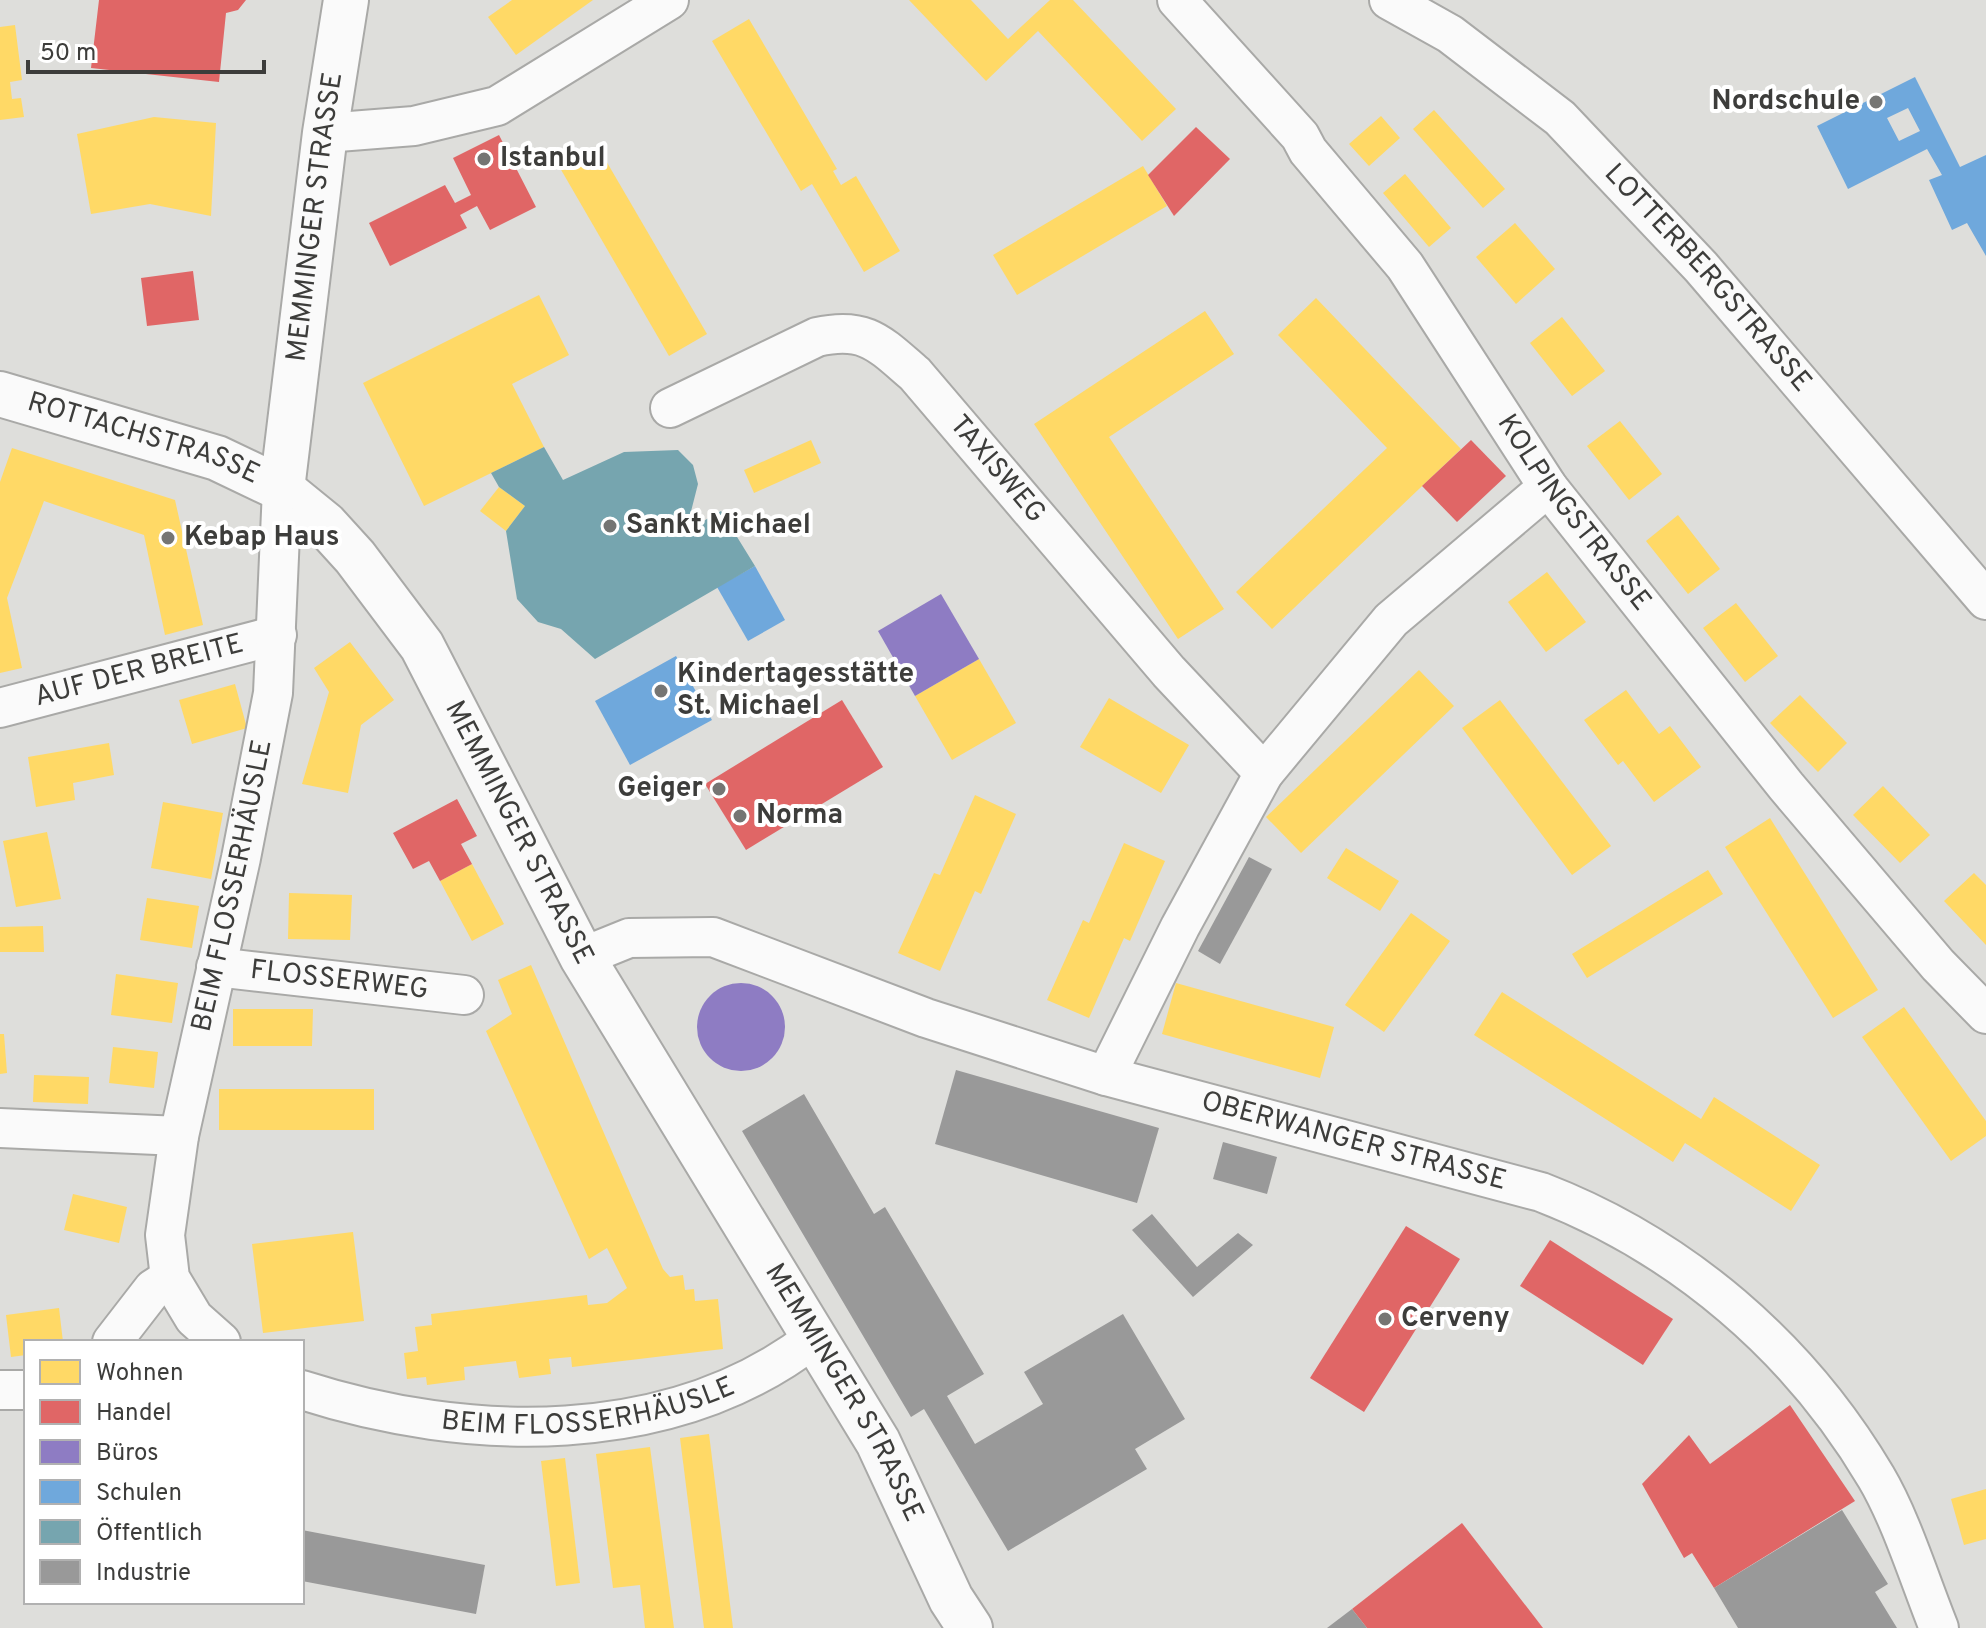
<svg xmlns="http://www.w3.org/2000/svg" width="1986" height="1628" viewBox="0 0 1986 1628" font-family="Overpass,sans-serif">
  <style>
    .homes { fill: #ffd966 }
    .shops { fill: #e06666 }
    .offices { fill: #8e7cc3 }
    .schools { fill: #6fa8dc; fill-rule: evenodd }
    .public { fill: #76a5af }
    .industry { fill: #999 }
    .lines { fill: none; stroke-linecap: round; stroke-linejoin: round }
    .minor-casing { stroke: #a9a9a7; stroke-width: 42 }
    .secondary-casing { stroke: #a9a9a7; stroke-width: 48 }
    .minor { stroke: #fafafa; stroke-width: 38 }
    .secondary { stroke: #fafafa; stroke-width: 44 }
    .poi-dot { fill: #757573; stroke: #fff; stroke-width: 3 }
    .labels { text-anchor: middle; dominant-baseline: central; stroke-width: 8; stroke-linejoin: round; paint-order: stroke }
    .poi-label { font-size: 28px; font-weight: bold; fill: #3d3d3b; stroke: #fff; text-anchor: start }
    .street-label { font-size: 28px; fill: #3d3d3b; stroke: #fff }
  </style>
  <rect width="100%" height="100%" fill="#dededb"/>
  <g class="homes">
    <path d="M512 0H593L516 55 488 17Z"/>
    <path d="M909 0H971L1008 39 1050 0H1073L1176 109 1142 141 1038 31 986 81Z"/>
    <path d="M749 19 837 169 833 171 841 185 856 176 900 251 864 272 812 184 801 191 712 41Z"/>
    <path d="M15 25 22 80 10 82 12 99 21 98 24 117 0 120V27Z"/>
    <path d="M1434 110 1505 189 1483 208 1413 129Z"/>
    <path d="M1381 116 1400 138 1369 166 1349 144Z"/>
    <path d="M154 117 216 123 211 216 150 204 91 214 77 134Z"/>
    <path d="M598 147 707 334 669 356 560 168Z"/>
    <path d="M1143 166 1167 206 1017 295 993 255Z"/>
    <path d="M1405 174 1451 228 1429 247 1383 193Z"/>
    <path d="M1515 223 1555 269 1516 304 1476 257Z"/>
    <path d="M539 295 569 355 512 384 544 447 424 506 363 383Z"/>
    <path d="M1316 298 1461 449 1272 629 1236 592 1387 448 1278 335Z"/>
    <path d="M1205 311 1234 354 1109 437 1224 609 1178 639 1034 424Z"/>
    <path d="M1562 317 1605 371 1572 396 1530 343Z"/>
    <path d="M1620 421 1662 474 1629 500 1587 446Z"/>
    <path d="M811 440 821 463 754 493 744 470Z"/>
    <path d="M12 448 175 500 203 625 165 635 144 535 44 501 7 598 22 668 0 673V482Z"/>
    <path d="M499 487 525 506 506 531 480 511Z"/>
    <path d="M1678 515 1720 569 1688 594 1646 541Z"/>
    <path d="M1547 572 1586 622 1546 652 1508 602Z"/>
    <path d="M1736 603 1778 656 1745 682 1703 628Z"/>
    <path d="M350 642 394 700 361 725 348 793 302 784 329 692 314 668Z"/>
    <path d="M979 659 1016 723 952 760 915 696Z"/>
    <path d="M1419 670 1454 706 1301 853 1266 817Z"/>
    <path d="M235 684 247 728 192 744 179 700Z"/>
    <path d="M1626 690 1659 734 1670 726 1701 767 1654 802 1623 761 1618 765 1584 720Z"/>
    <path d="M1800 695 1847 743 1818 772 1770 723Z"/>
    <path d="M1109 698 1189 745 1161 793 1080 747Z"/>
    <path d="M1500 700 1611 846 1572 875 1462 728Z"/>
    <path d="M109 743 114 775 73 783 75 800 36 807 28 757Z"/>
    <path d="M1883 786 1930 835 1900 863 1853 815Z"/>
    <path d="M975 795 1016 814 981 894 975 891 940 971 898 953 934 873 940 875Z"/>
    <path d="M163 802 223 813 211 879 151 868Z"/>
    <path d="M1770 818 1878 990 1833 1018 1725 847Z"/>
    <path d="M47 832 61 899 16 907 3 841Z"/>
    <path d="M1124 843 1165 861 1130 941 1124 938 1089 1018 1047 1000 1083 920 1089 923Z"/>
    <path d="M1346 848 1399 881 1380 911 1327 878Z"/>
    <path d="M472 864 504 924 472 941 440 881Z"/>
    <path d="M1708 870 1723 894 1587 978 1572 954Z"/>
    <path d="M1974 873 1986 885V945L1944 901Z"/>
    <path d="M289 893 352 895 350 940 288 939Z"/>
    <path d="M147 898 199 906 192 948 140 940Z"/>
    <path d="M1411 913 1450 941 1384 1032 1345 1005Z"/>
    <path d="M43 926 44 952H0V927Z"/>
    <path d="M531 965 663 1269 670 1277 683 1275 685 1290 694 1289 695 1301 718 1299 723 1349 572 1367 571 1357 549 1359 551 1374 519 1378 516 1361 464 1367 465 1380 427 1385 426 1377 407 1379 404 1353 418 1351 415 1327 432 1325 431 1314 587 1295 588 1305 607 1303 627 1288 607 1248 589 1259 486 1031 512 1014 498 980Z"/>
    <path d="M116 974 178 983 172 1023 111 1015Z"/>
    <path d="M1176 983 1334 1027 1320 1078 1162 1034Z"/>
    <path d="M1502 992 1701 1119 1714 1097 1820 1165 1791 1211 1685 1143 1673 1162 1474 1035Z"/>
    <path d="M1904 1007 1986 1121V1136L1951 1161 1862 1037Z"/>
    <path d="M233 1009H313L312 1046H233Z"/>
    <path d="M0 1034H4L7 1073 0 1074Z"/>
    <path d="M113 1047 158 1052 154 1088 109 1083Z"/>
    <path d="M34 1075 89 1077 88 1104 33 1102Z"/>
    <rect x="219" y="1089" width="155" height="41"/>
    <path d="M73 1194 127 1207 119 1243 64 1230Z"/>
    <path d="M353 1232 364 1321 263 1333 252 1244Z"/>
    <path d="M59 1308 63 1342H26V1355L11 1357 6 1315Z"/>
    <path d="M709 1434 733 1628H704L680 1438Z"/>
    <path d="M650 1447 674 1628H645L640 1585 613 1588 596 1454Z"/>
    <path d="M565 1458 580 1583 556 1586 541 1461Z"/>
    <path d="M1986 1489V1539L1964 1545 1951 1499Z"/>
  </g>
  <g class="shops">
    <path d="M99 0H246L238 10 226 13 219 82 91 68Z"/>
    <path d="M1196 127 1230 159 1174 216 1148 175Z"/>
    <path d="M499 135 536 207 490 230 477 206 460 215 467 228 390 266 369 223 445 185 455 203 471 195 453 158Z"/>
    <path d="M193 271 199 320 147 326 141 278Z"/>
    <path d="M1471 440 1506 476 1457 522 1422 486Z"/>
    <path d="M842 700 883 767 746 850 705 784Z"/>
    <path d="M457 799 477 836 461 844 472 864 440 881 429 861 413 869 393 833Z"/>
    <path d="M1406 1226 1460 1259 1364 1412 1310 1378Z"/>
    <path d="M1550 1240 1673 1319 1643 1365 1520 1286Z"/>
    <path d="M1790 1405 1855 1501 1714 1588 1692 1553 1684 1558 1642 1484 1689 1435 1710 1464Z"/>
    <path d="M1462 1523 1543 1628H1367L1352 1609Z"/>
  </g>
  <g class="offices">
    <path d="M941 594 979 659 915 696 878 631Z"/>
    <circle cx="741" cy="1027" r="44"/>
  </g>
  <g class="schools">
    <path d="M1915 77 1960 167 1986 155V256L1967 223 1952 230 1929 180 1942 175 1927 149 1848 189 1817 126ZM1908 108 1920 131 1899 141 1887 118Z"/>
    <path d="M755 566 785 620 748 641 717 587Z"/>
    <path d="M676 656 712 720 630 765 595 701Z"/>
  </g>
  <path class="public" d="M544 447 563 480 624 452 678 450 693 465 698 484 686 531 721 511 755 566 595 659 561 629 538 622 517 599 506 531 525 506 499 487 491 473Z"/>
  <g class="industry">
    <path d="M1249 857 1272 869 1220 964 1198 951Z"/>
    <path d="M956 1070 1159 1128 1137 1203 935 1144Z"/>
    <path d="M804 1094 874 1214 885 1207 984 1374 947 1396 975 1444 1043 1404 1024 1372 1123 1314 1185 1419 1135 1449 1147 1469 1008 1551 924 1409 911 1417 742 1131Z"/>
    <path d="M1223 1142 1277 1157 1267 1194 1213 1179Z"/>
    <path d="M1152 1214 1197 1267 1238 1233 1253 1245 1193 1297 1132 1230Z"/>
    <path d="M1842 1510 1888 1584 1875 1592 1897 1628H1738L1714 1588Z"/>
    <path d="M302 1530 485 1565 476 1614 302 1581Z"/>
    <path d="M1352 1609 1367 1628H1327Z"/>
  </g>
  <g class="lines">
    <g class="minor-casing">
      <g id="minor">
        <path id="s1" d="M1177 0 1300 136 1308 151 1405 266 1548 487 1786 786 1938 965 1986 1014"/>
        <path id="s2" d="M1389 0 1450 34 1560 118 1701 267 1986 600"/>
        <path d="M325 133 414 126 497 106 669 0"/>
        <path id="s3" d="M670 408 817 337C866 326 880 344 915 374L1169 672 1264 773"/>
        <path id="s4" d="M0 708 277 635"/>
        <path id="s5" d="M582 957 629 938 713 937 926 1018 1106 1076 1541 1192C1681 1246 1799 1347 1876 1477 1901 1519 1920 1581 1939 1628"/>
        <path id="s6" d="M216 967 464 995"/>
        <path d="M1106 1076 1180 927 1264 773 1391 620 1548 487"/>
        <path d="M0 1128 179 1136"/>
        <path d="M112 1342 153 1289 170 1278"/>
        <path id="s7" d="M221 1342 194 1318 170 1278 165 1235 179 1136 241 858 273 693 282 489"/>
        <path d="M0 1390H26"/>
        <path id="s8" d="M302 1390C467 1443 671 1449 814 1338"/>
      </g>
    </g>
    <g class="secondary-casing">
      <g id="secondary">
        <path id="s9" d="M0 394 217 458 282 489 325 524 355 557 422 646 582 957 878 1442 951 1599 970 1628"/>
        <path id="s10" d="M282 489 325 133 346 0"/>
      </g>
    </g>
    <use href="#minor" class="minor"/>
    <use href="#secondary" class="secondary"/>
  </g>
  <g class="poi-dot">
    <circle cx="1876" cy="102" r="8"/>
    <circle cx="484" cy="159" r="8"/>
    <circle cx="610" cy="526" r="8"/>
    <circle cx="168" cy="538" r="8"/>
    <circle cx="661" cy="691" r="8"/>
    <circle cx="719" cy="789" r="8"/>
    <circle cx="740" cy="816" r="8"/>
    <circle cx="1385" cy="1319" r="8"/>
  </g>
  <g class="labels">
    <g class="poi-label">
      <text x="1860" y="102" text-anchor="end">Nordschule</text>
      <text x="500" y="159">Istanbul</text>
      <text x="626" y="526">Sankt Michael</text>
      <text x="184" y="538">Kebap Haus</text>
      <text x="677" y="675">Kindertagesstätte<tspan x="677" dy="32">St. Michael</tspan></text>
      <text x="703" y="789" text-anchor="end">Geiger</text>
      <text x="756" y="816">Norma</text>
      <text x="1401" y="1319">Cerveny</text>
    </g>
    <g class="street-label">
      <text stroke="none"><textPath href="#s10" startOffset="274">MEMMINGER STRASSE</textPath></text>
      <text stroke="none"><textPath href="#s2" startOffset="426">LOTTERBERGSTRASSE</textPath></text>
      <text stroke="none"><textPath href="#s9" startOffset="150">ROTTACHSTRASSE</textPath></text>
      <text stroke="none"><textPath href="#s3" startOffset="400">TAXISWEG</textPath></text>
      <text stroke="none"><textPath href="#s1" startOffset="650">KOLPINGSTRASSE</textPath></text>
      <text stroke="none"><textPath href="#s4" startOffset="144">AUF DER BREITE</textPath></text>
      <text stroke="none"><textPath href="#s9" startOffset="720">MEMMINGER STRASSE</textPath></text>
      <text stroke="none"><textPath href="#s7" startOffset="482">BEIM FLOSSERHÄUSLE</textPath></text>
      <text stroke="none"><textPath href="#s6" startOffset="124">FLOSSERWEG</textPath></text>
      <text stroke="none"><textPath href="#s5" startOffset="808">OBERWANGER STRASSE</textPath></text>
      <text stroke="none"><textPath href="#s9" startOffset="1368">MEMMINGER STRASSE</textPath></text>
      <text stroke="none"><textPath href="#s8" startOffset="292">BEIM FLOSSERHÄUSLE</textPath></text>
    </g>
  </g>
  <rect x="24" y="1340" width="280" height="264" fill="#ffffff" stroke="#b1b1b1" stroke-width="2"/>
  <rect x="40" y="1360" width="40" height="24" fill="#ffd966" stroke="#b1b1b1" stroke-width="2"/>
  <text x="96" y="1380" font-size="24" fill="#3d3d3b">Wohnen</text>
  <rect x="40" y="1400" width="40" height="24" fill="#e06666" stroke="#b1b1b1" stroke-width="2"/>
  <text x="96" y="1420" font-size="24" fill="#3d3d3b">Handel</text>
  <rect x="40" y="1440" width="40" height="24" fill="#8e7cc3" stroke="#b1b1b1" stroke-width="2"/>
  <text x="96" y="1460" font-size="24" fill="#3d3d3b">Büros</text>
  <rect x="40" y="1480" width="40" height="24" fill="#6fa8dc" stroke="#b1b1b1" stroke-width="2"/>
  <text x="96" y="1500" font-size="24" fill="#3d3d3b">Schulen</text>
  <rect x="40" y="1520" width="40" height="24" fill="#76a5af" stroke="#b1b1b1" stroke-width="2"/>
  <text x="96" y="1540" font-size="24" fill="#3d3d3b">Öffentlich</text>
  <rect x="40" y="1560" width="40" height="24" fill="#999999" stroke="#b1b1b1" stroke-width="2"/>
  <text x="96" y="1580" font-size="24" fill="#3d3d3b">Industrie</text>
  <path d="M28 60v12h236v-12" fill="none" stroke="#3d3d3b" stroke-width="4"/>
  <text x="40" y="60" font-size="24" fill="#3d3d3b" stroke="#ffffff" stroke-width="6" paint-order="stroke">50 m</text>
</svg>
